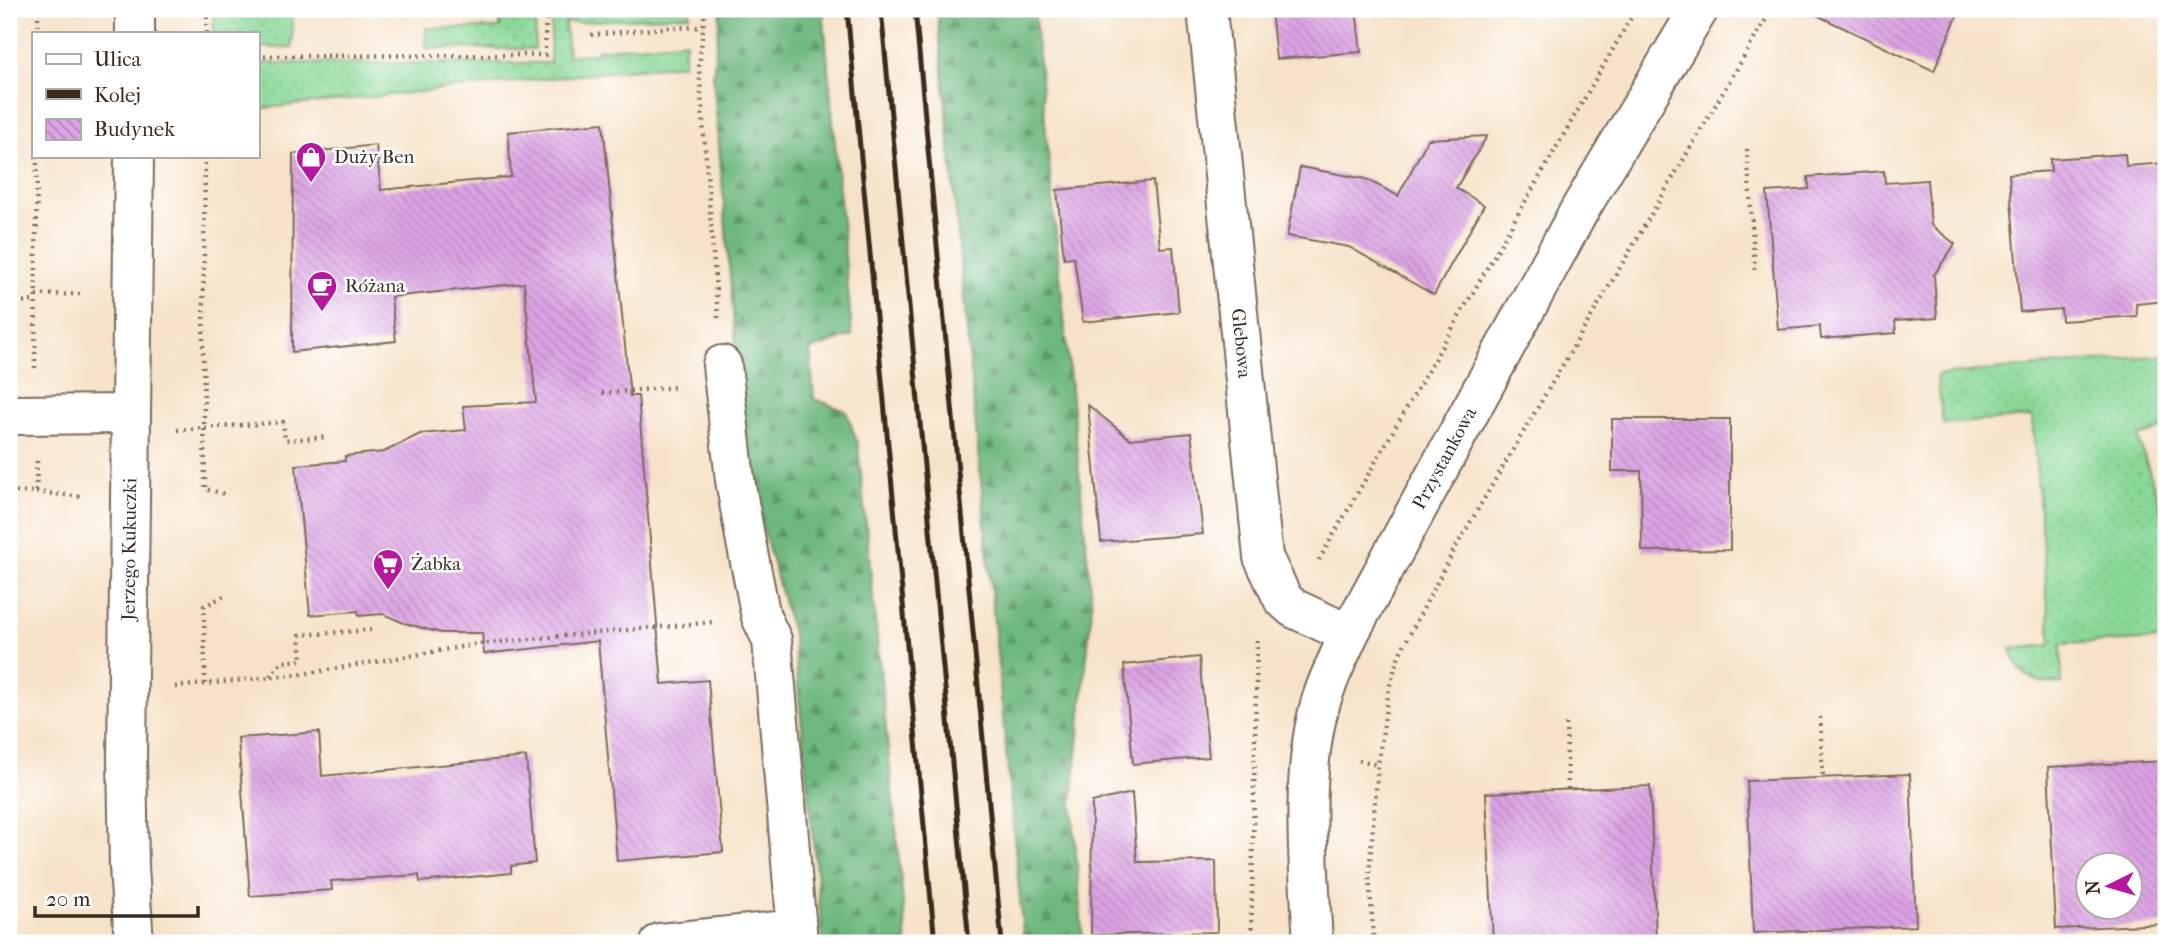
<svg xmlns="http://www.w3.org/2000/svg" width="2175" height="952" viewBox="0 0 2175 952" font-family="'IM FELL French Canon',serif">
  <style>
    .grass { fill: url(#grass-dots); stroke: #62815a; stroke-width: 2 }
    .forest { fill: url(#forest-firs); stroke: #54714f; stroke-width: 2 }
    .building { fill: url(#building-back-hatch); fill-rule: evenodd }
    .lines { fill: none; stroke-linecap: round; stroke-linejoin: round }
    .street-casing { stroke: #7c6a5a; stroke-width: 42 }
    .path { stroke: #7c6a5a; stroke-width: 4.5; stroke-dasharray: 2 5; stroke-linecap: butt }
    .street { stroke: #fff; stroke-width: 38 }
    .rail { stroke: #3b2a1e; stroke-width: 5 }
    .labels { text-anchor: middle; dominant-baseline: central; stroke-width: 5; stroke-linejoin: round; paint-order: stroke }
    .poi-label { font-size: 19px; fill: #3b2a1e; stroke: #fff; text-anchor: start }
    .street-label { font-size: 19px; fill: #3b2a1e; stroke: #fff }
  </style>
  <defs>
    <pattern id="grass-dots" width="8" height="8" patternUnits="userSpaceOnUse" patternTransform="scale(1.75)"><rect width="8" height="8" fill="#89d897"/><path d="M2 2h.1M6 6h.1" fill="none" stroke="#77ba82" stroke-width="1.8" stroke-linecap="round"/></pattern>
    <pattern id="forest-firs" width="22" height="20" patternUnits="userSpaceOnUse" patternTransform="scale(1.75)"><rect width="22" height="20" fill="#6eb880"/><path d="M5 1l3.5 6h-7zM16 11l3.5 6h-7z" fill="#5c9668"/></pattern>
    <pattern id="building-back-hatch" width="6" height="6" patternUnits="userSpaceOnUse" patternTransform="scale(1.75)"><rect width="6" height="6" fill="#dca3e4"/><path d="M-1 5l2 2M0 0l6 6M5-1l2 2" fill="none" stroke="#b485b8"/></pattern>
  </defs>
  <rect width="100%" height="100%" fill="#fff"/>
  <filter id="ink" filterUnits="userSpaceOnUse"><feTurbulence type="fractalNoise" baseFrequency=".0143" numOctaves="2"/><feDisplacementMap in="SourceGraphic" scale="14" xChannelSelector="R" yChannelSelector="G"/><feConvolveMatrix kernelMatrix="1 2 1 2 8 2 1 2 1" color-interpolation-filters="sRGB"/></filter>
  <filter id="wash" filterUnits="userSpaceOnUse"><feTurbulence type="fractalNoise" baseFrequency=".00686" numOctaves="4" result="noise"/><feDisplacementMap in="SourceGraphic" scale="28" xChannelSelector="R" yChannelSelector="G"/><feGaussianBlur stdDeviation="1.57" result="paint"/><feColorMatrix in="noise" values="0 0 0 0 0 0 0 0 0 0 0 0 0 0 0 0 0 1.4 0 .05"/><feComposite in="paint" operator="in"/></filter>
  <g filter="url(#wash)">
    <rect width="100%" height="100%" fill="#f6e2c8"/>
    <g class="grass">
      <path d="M214 9H293L292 48 257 47V33H213Z"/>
      <path d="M500 9H536L535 49 426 48V28H500Z"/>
      <path d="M552 9H690V15L565 23 568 56 597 53V50L686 41 683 64 257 109V63H550Z"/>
      <path d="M2166 355V427L2138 437 2166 524V639L2061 644 2062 683C2035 685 2018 676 2011 649L2051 645 2032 417 1943 424 1937 375Z"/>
    </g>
    <g class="forest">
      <path d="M721 9H823L852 335 810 350 814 399 846 411 858 445 907 943H823L793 636 746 467 713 74Z"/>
      <path d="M937 9H1034L1092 606 1072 802 1083 943H1024Z"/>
    </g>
    <g id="blocks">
      <g class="building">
        <path d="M1271 9H1356L1361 52 1276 59Z"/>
        <path d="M1804 9H1960L1934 71Z"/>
        <path d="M603 123 630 396H638L662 684 708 680 723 852 617 861 598 641 484 654 482 633H441L404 623 383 614 359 616 358 611 310 615 296 465 345 461V456L384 452 420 434 466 430 463 406 536 402 524 283 391 297 396 341 292 352 293 154 376 145 381 190 511 177 508 132Z"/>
        <path d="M1487 136 1456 188 1484 205 1434 295 1349 247 1287 236 1300 167 1366 179 1398 196 1428 139Z"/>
        <path d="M2125 154 2126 166 2166 163V301L2136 304 2137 316 2062 321 2061 309 2020 312 2009 174 2051 171 2050 159Z"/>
        <path d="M1884 171 1885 183 1927 180 1931 225 1955 244 1934 275 1937 318 1895 321 1896 333 1821 339 1820 326 1778 330 1767 192 1809 189 1808 177Z"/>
        <path d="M1153 181 1160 248 1173 247 1179 312 1083 322 1074 257 1064 258 1057 190Z"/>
        <path d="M1088 405 1130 439 1191 433 1203 534 1101 542Z"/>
        <path d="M1612 419H1730V550L1642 551 1641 471H1612Z"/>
        <path d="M1199 657 1209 757 1133 764 1124 665Z"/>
        <path d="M319 732 322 776 526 757 535 863 511 866V873L420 882 419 875 331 881 332 890 250 896 238 738Z"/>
        <path d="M2166 761V924L2056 929 2048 767ZM2088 864H2130V906H2088Z"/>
        <path d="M1910 774 1916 926 1753 933 1747 781Z"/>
        <path d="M1650 786 1656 939 1493 943 1486 793Z"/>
        <path d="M1132 793 1137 862 1216 861 1217 932 1091 935 1092 802Z"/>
      </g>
    </g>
  </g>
  <g filter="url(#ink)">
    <use href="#blocks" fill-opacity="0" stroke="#7c6a5a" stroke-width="2"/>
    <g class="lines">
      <g class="street-casing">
        <g id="street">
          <path id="s1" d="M1207 9 1263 557 1283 599 1293 608 1349 634"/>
          <path d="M135 33V9"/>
          <path d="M722 365 735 480 746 542 761 617 772 640 798 943"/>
          <path d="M9 415 131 414"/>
          <path id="s2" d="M134 943 129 867 127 759 134 156"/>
          <path d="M660 943 797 929"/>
          <path id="s3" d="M1313 943C1309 869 1299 769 1322 698 1329 676 1340 655 1349 634L1579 211 1699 9"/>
        </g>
      </g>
      <g class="path">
        <path d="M705 9 699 68 718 318"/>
        <path d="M38 33V9"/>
        <path d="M207 33V9"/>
        <path d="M591 35 664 28 703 27"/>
        <path d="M257 56 545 55 546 9"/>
        <path d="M1747 149 1755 270"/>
        <path d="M205 156 203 343 205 489 225 494"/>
        <path d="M36 295 84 294"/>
        <path d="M9 302 36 301"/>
        <path d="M35 368 37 156"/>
        <path d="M602 393 678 387"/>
        <path d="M177 430 283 422 285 440 327 437"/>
        <path d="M9 492H36L37 461"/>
        <path d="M36 492 84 497"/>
        <path d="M1319 560 1636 9"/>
        <path d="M270 676 282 662 302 660 300 635 371 630"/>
        <path d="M205 684 204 606 224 596"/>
        <path d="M175 687 310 673 478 644 715 622"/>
        <path d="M1820 717 1823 778"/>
        <path d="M1566 724 1568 790"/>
        <path d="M1359 760 1378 765"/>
        <path d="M1251 943 1257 640"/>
        <path d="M1374 943 1369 875 1378 765 1389 688 1399 655 1454 550 1772 9"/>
      </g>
      <use href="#street" class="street"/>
      <g class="rail">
        <path d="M847 9 935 943"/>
        <path d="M881 9 969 943"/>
        <path d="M915 9 1002 943"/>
      </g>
    </g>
  </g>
  <defs>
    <g id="shop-pin" transform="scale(1.575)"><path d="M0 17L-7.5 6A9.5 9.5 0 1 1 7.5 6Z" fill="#b5179e" stroke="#fff"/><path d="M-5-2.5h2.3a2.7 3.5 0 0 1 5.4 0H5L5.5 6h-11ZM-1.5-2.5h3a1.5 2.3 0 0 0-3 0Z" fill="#fff"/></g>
    <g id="cafe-pin" transform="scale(1.575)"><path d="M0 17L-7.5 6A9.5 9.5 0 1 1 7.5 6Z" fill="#b5179e" stroke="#fff"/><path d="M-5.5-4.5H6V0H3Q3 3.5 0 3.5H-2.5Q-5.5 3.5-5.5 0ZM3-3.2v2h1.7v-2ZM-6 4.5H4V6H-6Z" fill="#fff"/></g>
    <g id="supermarket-pin" transform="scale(1.575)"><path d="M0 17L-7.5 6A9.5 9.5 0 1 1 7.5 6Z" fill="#b5179e" stroke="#fff"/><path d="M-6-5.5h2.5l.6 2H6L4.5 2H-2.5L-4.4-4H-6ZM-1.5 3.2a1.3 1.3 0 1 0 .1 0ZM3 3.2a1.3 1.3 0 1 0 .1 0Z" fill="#fff"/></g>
  </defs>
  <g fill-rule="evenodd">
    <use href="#shop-pin" x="311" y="157"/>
    <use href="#cafe-pin" x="322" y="286"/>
    <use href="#supermarket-pin" x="388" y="564"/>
  </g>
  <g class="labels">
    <g class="poi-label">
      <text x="334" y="157">Duży Ben</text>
      <text x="345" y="286">Różana</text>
      <text x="411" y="564">Żabka</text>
    </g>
    <g class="street-label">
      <text stroke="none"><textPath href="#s1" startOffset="336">Glebowa</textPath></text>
      <text stroke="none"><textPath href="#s3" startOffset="516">Przystankowa</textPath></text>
      <text stroke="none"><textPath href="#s2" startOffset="394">Jerzego Kukuczki</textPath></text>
    </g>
  </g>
  <rect width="2175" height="952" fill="none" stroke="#fff" stroke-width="35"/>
  <rect x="32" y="32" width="228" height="126" fill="#ffffff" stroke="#b1aaa5" stroke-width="2"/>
  <rect x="46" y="54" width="35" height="10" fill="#ffffff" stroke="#b1aaa5" stroke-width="2"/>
  <text x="94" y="66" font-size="21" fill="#3b2a1e">Ulica</text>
  <rect x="46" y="89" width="35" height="10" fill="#3b2a1e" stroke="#b1aaa5" stroke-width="2"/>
  <text x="94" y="102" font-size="21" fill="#3b2a1e">Kolej</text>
  <rect x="46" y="119" width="35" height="21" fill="url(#building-back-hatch)" stroke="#b1aaa5" stroke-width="2"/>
  <text x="94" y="136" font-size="21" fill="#3b2a1e">Budynek</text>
  <g transform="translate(2109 886) rotate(265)"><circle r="33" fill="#ffffff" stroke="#b1aaa5" stroke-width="2"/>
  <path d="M0-5L12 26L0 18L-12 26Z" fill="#b5179e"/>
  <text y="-10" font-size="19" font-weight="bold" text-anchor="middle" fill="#3b2a1e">N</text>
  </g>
  <path d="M35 906v10h163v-10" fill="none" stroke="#3b2a1e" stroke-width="3.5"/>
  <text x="46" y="906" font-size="21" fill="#3b2a1e" stroke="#ffffff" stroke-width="5" paint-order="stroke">20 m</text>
</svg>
